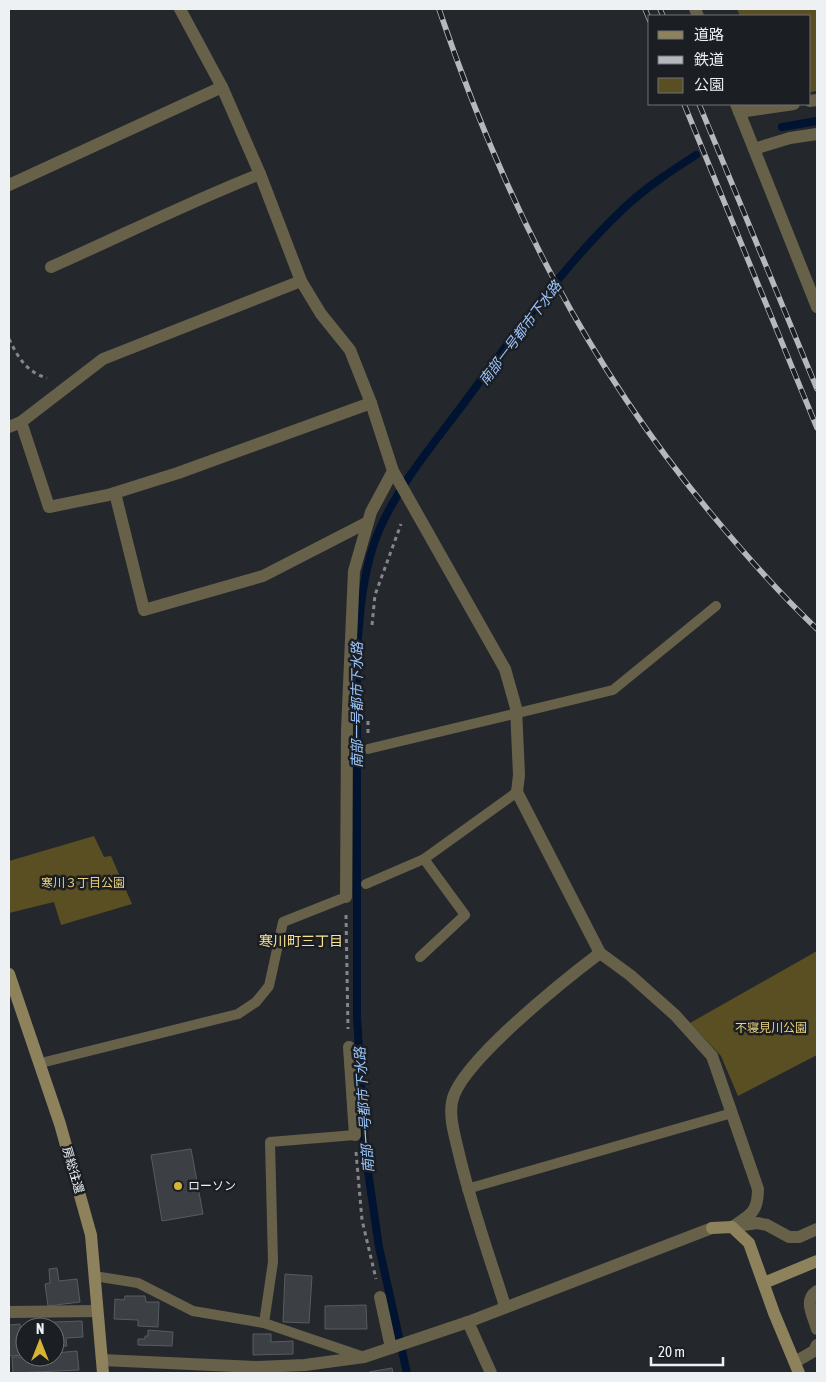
<svg xmlns="http://www.w3.org/2000/svg" width="826" height="1382" viewBox="0 0 826 1382" font-family="'Asap Condensed','Noto Sans JP',sans-serif">
  <style>
    .green { fill: #5a4e23 }
    .lines { fill: none; stroke-linecap: round; stroke-linejoin: round }
    .stream { stroke: #001330; stroke-width: 8 }
    .building { fill: #3c4045; stroke: #585c61 }
    .path { stroke: #83878b; stroke-width: 3; stroke-dasharray: 4 4; stroke-linecap: butt }
    .lane { stroke: #686149; stroke-width: 10 }
    .street { stroke: #686149; stroke-width: 12 }
    .secondary { stroke: #8d825b; stroke-width: 12 }
    .rail-casing { stroke: #b5b8bc; stroke-width: 5.5 }
    .rail { stroke: #1b1e23; stroke-width: 4; stroke-dasharray: 11; stroke-linecap: butt }
    .poi-dot { fill: #d7b434; stroke: #1b1e23; stroke-width: 2 }
    .labels { text-anchor: middle; dominant-baseline: central; stroke-width: 5; stroke-linejoin: round; paint-order: stroke }
    .park-label { font-size: 12px; fill: #ecd279; stroke: #1b1e23 }
    .street-label { font-size: 12px; fill: #eef1f4; stroke: #1b1e23 }
    .poi-label { font-size: 12px; fill: #eef1f4; stroke: #1b1e23; text-anchor: start }
    .water-label { font-size: 14px; font-style: italic; fill: #9ac5fc; stroke: #1b1e23 }
    .neighbourhood-label { font-size: 14px; fill: #fae295; stroke: #1b1e23 }
  </style>
  <rect width="100%" height="100%" fill="#24282d"/>
  <g class="green">
    <path d="M737 9H817V91L810 92V16H740Z"/>
    <path d="M94 836 104 857 111 856 132 904 61 925 54 902 9 913V861Z"/>
    <path d="M817 951V1055L738 1096 721 1056 690 1023Z"/>
  </g>
  <g class="lines">
    <g class="stream">
      <path d="M782 127 817 121"/>
      <path d="M407 1373 379 1247 365 1151 357 1016V651C360 609 363 567 380 528 401 482 434 443 464 403 512 338 564 265 623 209 645 188 671 171 696 155"/>
    </g>
  </g>
  <g class="building">
    <path d="M191 1149 203 1214 162 1221 151 1155Z"/>
    <path d="M57 1268 59 1281 77 1279 80 1302 48 1306 45 1284 50 1283 49 1269Z"/>
    <path d="M285 1274 312 1276 309 1323 283 1322Z"/>
    <path d="M125 1296H145L146 1302H159L158 1327 138 1326V1320L114 1319 115 1299 124 1300Z"/>
    <path d="M366 1305 367 1329H325V1306Z"/>
    <path d="M82 1321 83 1337 66 1338 67 1346H55V1327H29V1323Z"/>
    <path d="M20 1324 21 1336H25V1355L9 1356V1325Z"/>
    <path d="M148 1330 173 1332 172 1346 138 1345V1339H145V1336H148Z"/>
    <path d="M253 1334H271V1342L293 1341V1354L253 1355Z"/>
    <path d="M77 1351 79 1370 13 1373 12 1357H55V1353Z"/>
    <path d="M392 1368 393 1373H369V1372Z"/>
  </g>
  <g class="lines">
    <g class="path">
      <path d="M9 339C18 357 26 372 47 378"/>
      <path d="M372 625 375 595 401 524"/>
      <path d="M368 733V719"/>
      <path d="M346 915 348 1029"/>
      <path d="M356 1152 362 1220 376 1279"/>
    </g>
    <g class="lane">
      <path d="M368 749 613 690 716 606"/>
      <path d="M366 884 424 859 517 792"/>
      <path d="M420 957 465 915 424 859"/>
      <path d="M41 1063 238 1014 256 1002 269 986 283 922 346 897"/>
      <path d="M467 1189 732 1113"/>
      <path d="M94 1276 138 1283 193 1311 264 1323 364 1357"/>
      <path d="M264 1323 273 1262 270 1142 355 1135"/>
    </g>
    <g class="street">
      <path d="M180 9 222 87 260 174 301 281 321 314 350 350 371 403 393 471 505 669 516 708 519 775 517 792 600 953 630 975 675 1015 712 1056 758 1189C758 1213 750 1215 732 1227"/>
      <path d="M695 9 698 16"/>
      <path d="M810 101 817 100"/>
      <path d="M736 104 817 307"/>
      <path d="M739 112 794 104"/>
      <path d="M754 149 790 138 817 134"/>
      <path d="M9 185 222 87"/>
      <path d="M51 267C121 236 189 202 260 174"/>
      <path d="M21 422 49 507 108 495 178 473 371 403"/>
      <path d="M9 427 21 422 103 359 301 281"/>
      <path d="M115 493 144 610 263 576 368 522"/>
      <path d="M346 897 347 730 354 571 371 512 393 471"/>
      <path d="M349 1047 355 1135"/>
      <path d="M737 1226 757 1223 767 1225 789 1237H799L817 1229"/>
      <path d="M817 1291C803 1300 813 1315 817 1329"/>
      <path d="M380 1297 391 1348"/>
      <path d="M505 1306C489 1255 471 1205 459 1154 455 1136 449 1119 452 1102 458 1064 567 978 600 953"/>
      <path d="M9 1312 96 1311"/>
      <path d="M468 1322 491 1373"/>
      <path d="M102 1360 258 1367 305 1365 364 1357 468 1322 712 1228"/>
      <path d="M795 1362 814 1351 817 1345"/>
    </g>
    <g class="secondary">
      <path d="M9 974 60 1124 91 1235 103 1373"/>
      <path d="M712 1228 732 1227 749 1243 774 1313 799 1373"/>
      <path d="M764 1283 817 1261"/>
    </g>
    <g class="rail-casing">
      <g id="rail">
        <path d="M439 9C504 201 588 368 719 523 750 560 782 596 817 629"/>
        <path d="M645 9 650 21"/>
        <path d="M660 9 663 16"/>
        <path d="M684 104 817 428"/>
        <path d="M699 104 817 389"/>
      </g>
    </g>
    <use href="#rail" class="rail"/>
  </g>
  <circle class="poi-dot" cx="178" cy="1186" r="5"/>
  <g class="labels">
    <g class="park-label">
      <text x="83" y="883">寒川３丁目公園</text>
      <text x="771" y="1028">不寝見川公園</text>
    </g>
    <g class="street-label">
      <text transform="translate(73 1170) rotate(74)">房総往還</text>
    </g>
    <g class="poi-label">
      <text x="188" y="1186">ローソン</text>
    </g>
    <g class="water-label">
      <text transform="translate(520 333) rotate(-53)">南部一号都市下水路</text>
      <text transform="translate(357 705) rotate(-90)">南部一号都市下水路</text>
      <text transform="translate(364 1110) rotate(-94)">南部一号都市下水路</text>
    </g>
    <g class="neighbourhood-label">
      <text x="301" y="941">寒川町三丁目</text>
    </g>
  </g>
  <rect width="826" height="1382" fill="none" stroke="#eef1f4" stroke-width="20"/>
  <rect x="648" y="15" width="162" height="90" fill="#1b1e23" stroke="#6f7277"/>
  <rect x="658" y="31" width="25" height="8" fill="#8d825b" stroke="#6f7277"/>
  <text x="694" y="40" font-size="15" fill="#eef1f4">道路</text>
  <rect x="658" y="56" width="25" height="8" fill="#b5b8bc" stroke="#6f7277"/>
  <text x="694" y="65" font-size="15" fill="#eef1f4">鉄道</text>
  <rect x="658" y="78" width="25" height="15" fill="#5a4e23" stroke="#6f7277"/>
  <text x="694" y="90" font-size="15" fill="#eef1f4">公園</text>
  <g transform="translate(40 1342)"><circle r="24" fill="#1b1e23" stroke="#6f7277"/>
  <path d="M0-4L9 19L0 12L-9 19Z" fill="#d7b434"/>
  <text y="-8" font-size="14" font-weight="bold" text-anchor="middle" fill="#eef1f4">N</text>
  </g>
  <path d="M651 1357v8h72v-8" fill="none" stroke="#eef1f4" stroke-width="2.5"/>
  <text x="658" y="1357" font-size="15" fill="#eef1f4" stroke="#1b1e23" stroke-width="4" paint-order="stroke">20 m</text>
</svg>
